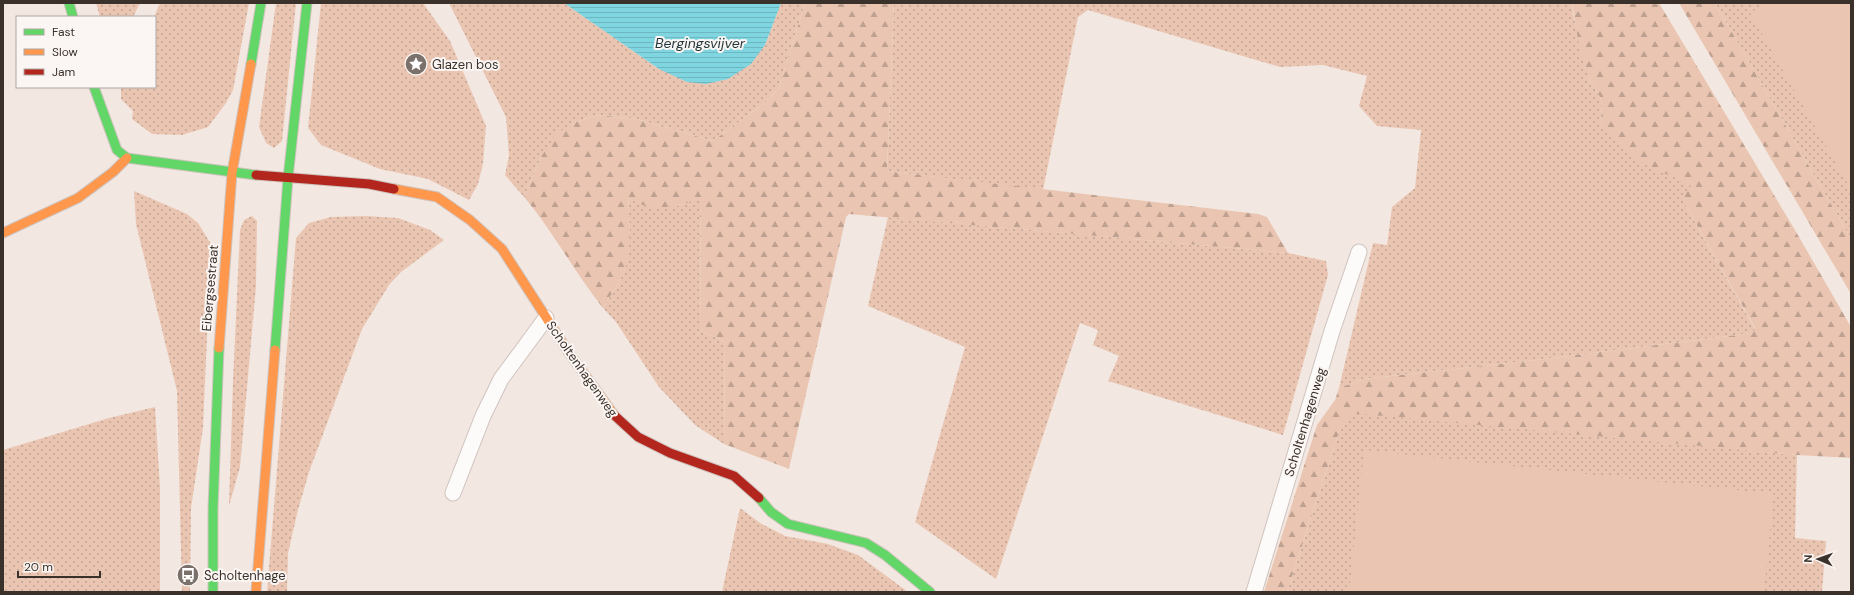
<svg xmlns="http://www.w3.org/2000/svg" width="1854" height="595" viewBox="0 0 1854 595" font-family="'DM Sans',sans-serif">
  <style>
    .grass { fill: url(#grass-dots) }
    .forest { fill: url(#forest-firs) }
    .park { fill: #eac6b2 }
    .water { fill: url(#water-rules) }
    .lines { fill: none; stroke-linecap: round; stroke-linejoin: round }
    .lane-casing { stroke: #cec3be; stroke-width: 17 }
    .fast-casing { stroke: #cec3be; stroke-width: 11 }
    .slow-casing { stroke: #cec3be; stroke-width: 11 }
    .jam-casing { stroke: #cec3be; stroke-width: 11 }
    .lane { stroke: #fdfbfa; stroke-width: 15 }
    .fast { stroke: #63d668; stroke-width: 9 }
    .slow { stroke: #ff974d; stroke-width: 9 }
    .jam { stroke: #b3261e; stroke-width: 9 }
    .labels { text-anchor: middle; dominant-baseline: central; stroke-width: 4; stroke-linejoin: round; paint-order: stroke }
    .poi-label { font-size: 13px; fill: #3b312b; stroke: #fbf6f3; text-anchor: start }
    .street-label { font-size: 13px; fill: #3b312b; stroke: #fbf6f3 }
    .water-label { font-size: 14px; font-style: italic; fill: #1f3539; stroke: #fbf6f3 }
  </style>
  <defs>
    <pattern id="grass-dots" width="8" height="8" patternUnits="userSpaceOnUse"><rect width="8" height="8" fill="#eac6b2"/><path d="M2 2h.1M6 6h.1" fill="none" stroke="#bfa191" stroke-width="1.8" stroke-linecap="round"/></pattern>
    <pattern id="forest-firs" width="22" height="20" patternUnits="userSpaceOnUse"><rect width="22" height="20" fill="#eac6b2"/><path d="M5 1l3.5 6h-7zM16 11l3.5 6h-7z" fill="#bfa191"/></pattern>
    <pattern id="water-rules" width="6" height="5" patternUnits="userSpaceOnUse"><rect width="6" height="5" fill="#7fd5e0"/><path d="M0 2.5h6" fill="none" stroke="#6fb7c0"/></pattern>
  </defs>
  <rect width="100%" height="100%" fill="#f3e7e1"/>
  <g class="grass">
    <path d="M96 3H140L133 17H100Z"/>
    <path d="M160 3H249L233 90 226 103 208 127 182 135 152 134 132 119 133 111 121 99V87H155L154 17Z"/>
    <path d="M276 3H296L282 141 274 148 266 143 259 127Z"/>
    <path d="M321 3H423L450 41 486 126 483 164 478 184 469 200 428 179 380 169 321 145 308 128Z"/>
    <path d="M449 3H564L659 69 765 45 781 3H805L779 87 766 102 713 141 637 119 597 115 573 123 541 157 524 197 505 175 509 155 506 117Z"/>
    <path d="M894 3H1572L1573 14 1589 79 1602 100 1601 126 1692 186 1686 206 1755 329 1753 333 1528 361 1364 379 1339 388 1373 243 1387 245 1392 207 1415 188 1421 130 1377 126 1359 106 1367 76 1323 65 1280 67 1088 10 1078 17 1043 190 894 172 887 170Z"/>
    <path d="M1715 3H1851V239Z"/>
    <path d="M134 191 187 214 198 223 211 244 203 428 191 508 190 592H182L177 391 136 224Z"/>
    <path d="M700 197 701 330C708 337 719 335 725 343L724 444 695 425 659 387 616 322 603 308C609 297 617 287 622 276 631 257 630 220 628 199L678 206Z"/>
    <path d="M252 216 257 221 256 286 240 467 229 506 233 381 240 230 244 220Z"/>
    <path d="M366 216 398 218 430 230 444 240 401 272 389 285 362 329 309 472 298 510 288 553 287 592H267L296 238 309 223 331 217Z"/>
    <path d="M888 217 1288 253 1326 261 1328 275 1283 435 1108 381 1119 356 1093 345 1098 330 1080 323 996 579 915 522 965 347 868 306Z"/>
    <path d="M155 407 160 488V592H3V450L109 418Z"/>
    <path d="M1352 412 1797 455 1795 538 1826 541 1822 592H1287L1339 432Z"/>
    <path d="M740 508 760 523 785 536 828 544 858 555 908 592H722Z"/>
  </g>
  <g class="forest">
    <path d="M805 3H894L887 170 894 172 1258 214 1267 217 1288 253 849 214 846 217 789 469 724 444 725 343C719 335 708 337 701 330L700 198 678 206 650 208 628 199C630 220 632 256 622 276 617 287 609 297 603 308 574 272 553 231 524 197L541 157 556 134 573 123 597 115 637 119 713 141 766 102 779 87Z"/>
    <path d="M1572 3H1659L1795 230 1851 327V458L1797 455 1352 413 1339 432 1287 592H1264L1317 425 1335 400 1339 388 1364 379 1528 361 1753 333 1755 328 1686 206C1683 196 1684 193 1691 186 1677 177 1661 173 1646 165 1631 157 1613 138 1601 126L1602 100 1589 79 1580 52Z"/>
    <path d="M1679 3H1715L1851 239V294Z"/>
  </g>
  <g class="park">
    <path d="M1767 3H1851V190L1750 13Z"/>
    <path d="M1364 450 1774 494 1764 592H1349Z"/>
  </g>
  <path class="water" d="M564 3H781L765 45 751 64 728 79 706 84 687 82 659 69Z"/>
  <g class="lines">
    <g class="lane-casing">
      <g id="lane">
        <path d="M453 493 483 416 501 379 546 318"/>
        <path d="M1254 592 1332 331 1359 252"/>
      </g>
    </g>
    <g class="fast-casing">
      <g id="fast">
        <path d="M69 3 73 17"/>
        <path d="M251 64 261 3"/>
        <path d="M94 87 117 150 127 158 256 175"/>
        <path d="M275 350 288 178 307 3"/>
        <path d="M759 498 771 512 788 524 866 543 885 555 930 592"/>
        <path d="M213 592V509L219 348"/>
      </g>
    </g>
    <g class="slow-casing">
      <g id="slow">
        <path d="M394 189 437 197 470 220 502 249 569 353 614 415"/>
        <path d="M3 233 78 198 113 172 127 158"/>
        <path d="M219 348 232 173 251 64"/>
        <path d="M256 592 275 350"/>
      </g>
    </g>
    <g class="jam-casing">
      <g id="jam">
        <path d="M256 175 369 184 394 189"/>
        <path d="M614 415 638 437 670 453 734 476 759 498"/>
      </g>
    </g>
    <use href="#lane" class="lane"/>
    <use href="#fast" class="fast"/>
    <use href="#slow" class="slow"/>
    <use href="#jam" class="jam"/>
  </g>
  <defs>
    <g id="sight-disc" transform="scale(1.15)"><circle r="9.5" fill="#7b716b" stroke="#fbf6f3"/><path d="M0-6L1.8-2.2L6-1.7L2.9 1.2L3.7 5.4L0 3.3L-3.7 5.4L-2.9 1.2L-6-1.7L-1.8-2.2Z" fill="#fff"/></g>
    <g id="bus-disc" transform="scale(1.15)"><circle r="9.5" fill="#7b716b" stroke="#fbf6f3"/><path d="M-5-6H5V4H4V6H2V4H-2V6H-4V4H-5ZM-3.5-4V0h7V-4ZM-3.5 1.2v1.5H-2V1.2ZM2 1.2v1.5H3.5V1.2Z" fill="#fff"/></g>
  </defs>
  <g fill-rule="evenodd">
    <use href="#sight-disc" x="416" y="64"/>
    <use href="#bus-disc" x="188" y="575"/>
  </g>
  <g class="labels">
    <g class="poi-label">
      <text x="432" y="64">Glazen bos</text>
      <text x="204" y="575">Scholtenhage</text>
    </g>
    <g class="street-label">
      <text transform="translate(210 288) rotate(-85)">Eibergsestraat</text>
      <text transform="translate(582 369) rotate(55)">Scholtenhagenweg</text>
      <text transform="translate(1305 422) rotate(-73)">Scholtenhagenweg</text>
    </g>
    <g class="water-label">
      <text x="700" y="43">Bergingsvijver</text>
    </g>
  </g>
  <rect width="1854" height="595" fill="none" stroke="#3b312b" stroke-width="8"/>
  <rect x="16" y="16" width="140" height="72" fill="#fbf6f3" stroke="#aea7a3"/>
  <rect x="24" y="29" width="20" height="6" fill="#63d668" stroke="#aea7a3"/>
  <text x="52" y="36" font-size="12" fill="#3b312b">Fast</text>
  <rect x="24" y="49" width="20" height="6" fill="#ff974d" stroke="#aea7a3"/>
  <text x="52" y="56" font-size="12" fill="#3b312b">Slow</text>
  <rect x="24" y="69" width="20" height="6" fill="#b3261e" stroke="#aea7a3"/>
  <text x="52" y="76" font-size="12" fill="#3b312b">Jam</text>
  <g transform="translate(1818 559) rotate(272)" stroke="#fbf6f3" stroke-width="3" paint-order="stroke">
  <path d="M0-3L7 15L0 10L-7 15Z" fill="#3b312b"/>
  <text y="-6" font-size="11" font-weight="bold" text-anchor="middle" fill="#3b312b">N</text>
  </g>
  <path d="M18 571v6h82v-6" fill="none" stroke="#3b312b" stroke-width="2"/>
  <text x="24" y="571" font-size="12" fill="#3b312b" stroke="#fbf6f3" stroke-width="3" paint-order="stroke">20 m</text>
</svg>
